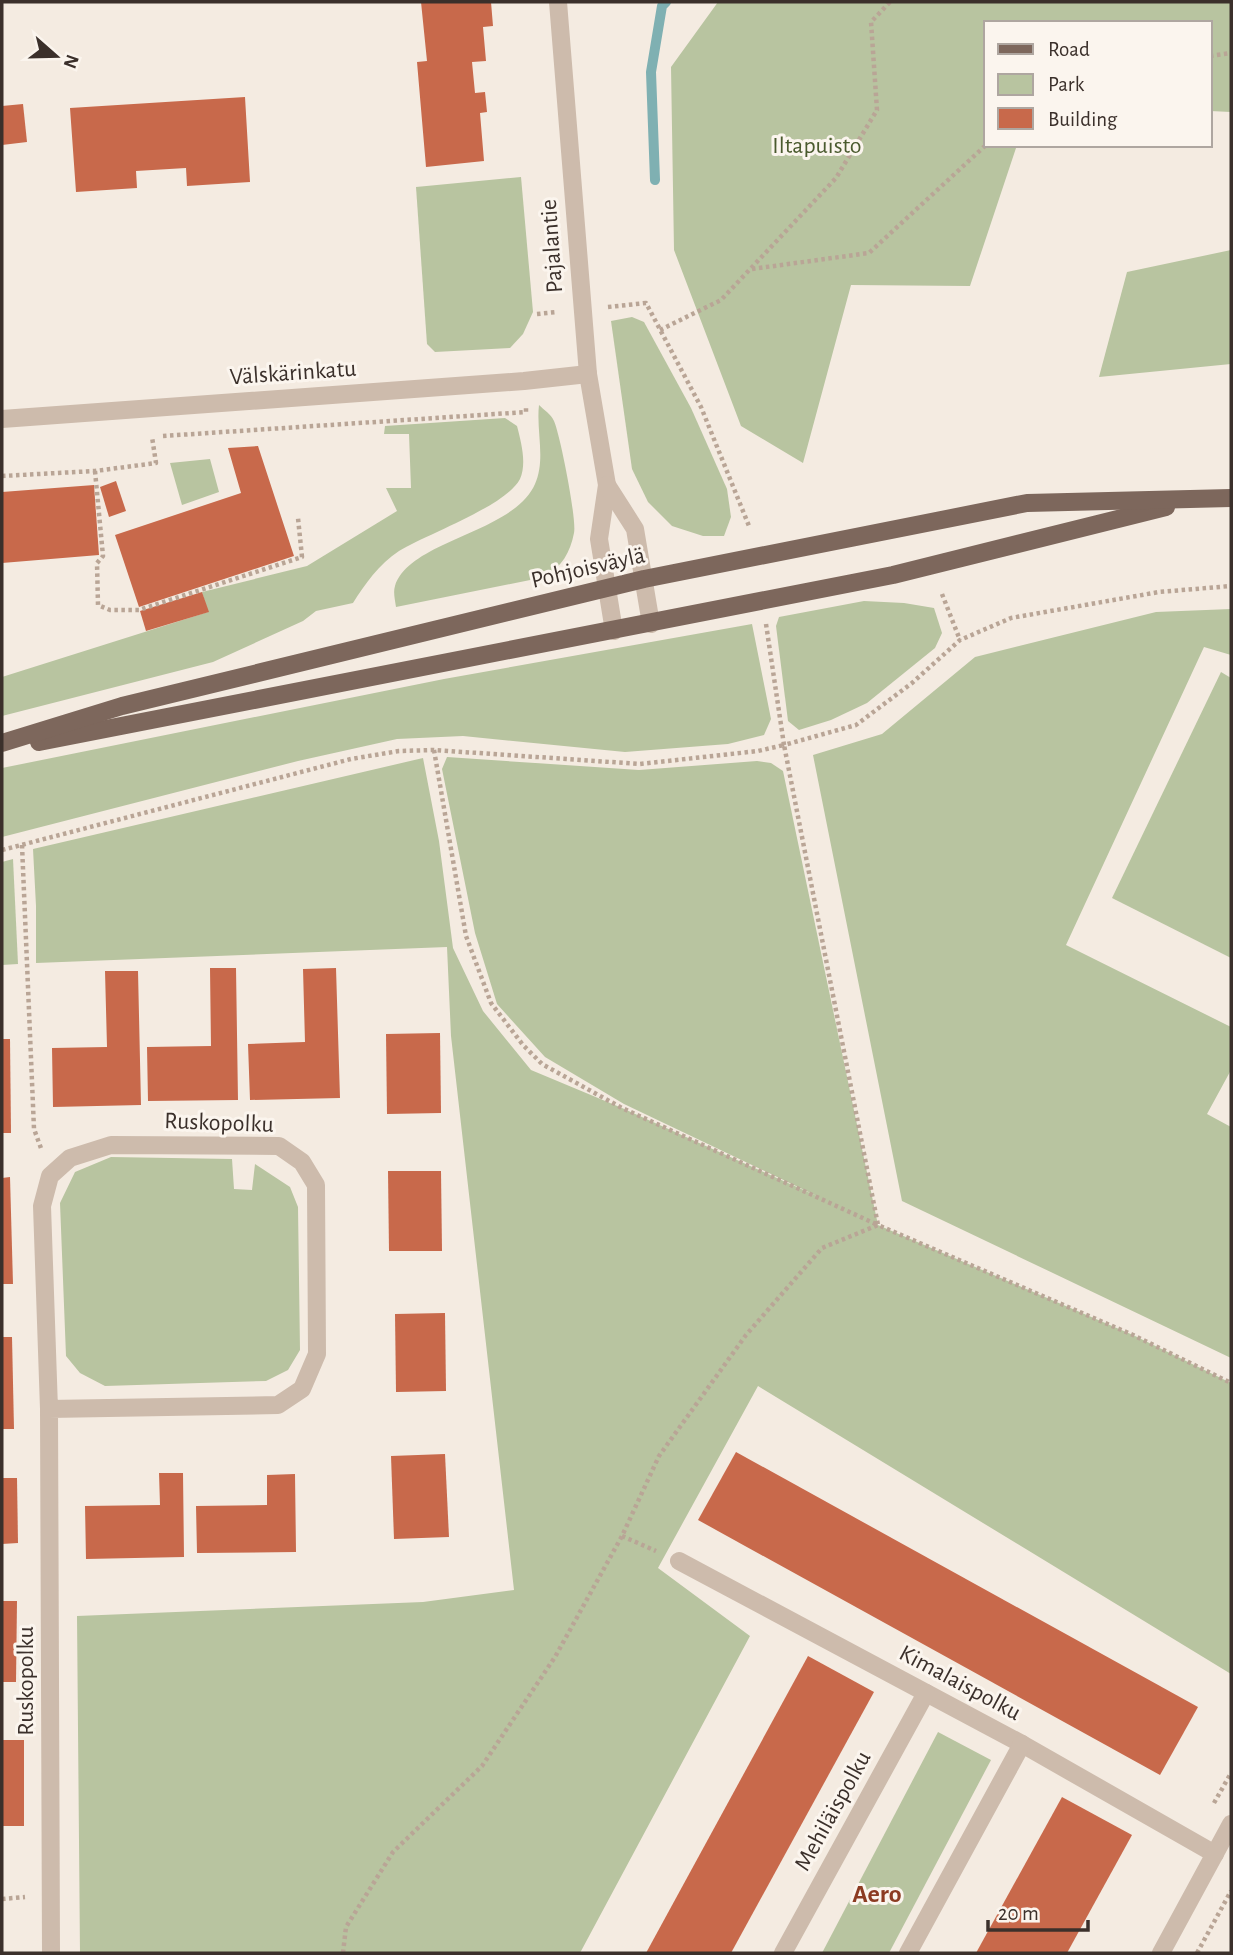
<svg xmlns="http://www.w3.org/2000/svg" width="1233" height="1955" viewBox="0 0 1233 1955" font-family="'Alegreya Sans',sans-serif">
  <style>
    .green { fill: #b8c4a0 }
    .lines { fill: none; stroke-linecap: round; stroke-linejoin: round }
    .stream { stroke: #7fb0b2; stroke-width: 10 }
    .building { fill: #c8694b }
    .path { stroke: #b9a596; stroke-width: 4.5; stroke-dasharray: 3.5 3.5; stroke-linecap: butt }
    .minor { stroke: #cdbbac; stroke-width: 18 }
    .major { stroke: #7d675c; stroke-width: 18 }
    .labels { text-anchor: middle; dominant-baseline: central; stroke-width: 6; stroke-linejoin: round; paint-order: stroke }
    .park-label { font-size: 24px; fill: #4a5a2e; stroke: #fbf5ee }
    .street-label { font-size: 24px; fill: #3b302b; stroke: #fbf5ee }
    .neighbourhood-label { font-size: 26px; font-weight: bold; fill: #8c3b22; stroke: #fbf5ee }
  </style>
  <rect width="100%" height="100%" fill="#f4ebe1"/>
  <g class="green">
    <path d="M718 2H1231V112L1210 111V23H986V145H1017L970 286 851 285 803 463 741 426 674 250 671 67Z"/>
    <path d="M521 177 533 312 523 334 510 348 435 352 427 344 416 187Z"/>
    <path d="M1231 250V364L1099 377 1127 272Z"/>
    <path d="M632 317 644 322 691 408 727 489 731 517 724 536H703L672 526 648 502 632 469 611 321Z"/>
    <path d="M539 405C544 410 551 414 554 421 560 434 577 520 574 533 570 553 562 566 545 577L396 607C395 600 393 592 395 586 409 540 514 533 535 484 546 459 536 431 539 405Z"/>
    <path d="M505 418 517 426C521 442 527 463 520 479 506 506 427 534 399 551 379 564 365 584 353 603L316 611 303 621 213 662 2 716V677L208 612 202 592 307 566 397 511 386 488H411L409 434H384L385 426Z"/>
    <path d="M210 459 219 492 182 505 170 463Z"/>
    <path d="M864 601 904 603 934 608 942 633 935 648 867 703 831 720 799 730 788 721 776 626 779 617Z"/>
    <path d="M1231 609V655L1204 647 1066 945 1231 1027V1070L1207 1114 1231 1127V1358L902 1201 813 755 882 734 975 657 1156 612Z"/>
    <path d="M752 624 771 719 764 735 728 744 625 752 463 736 397 739 298 761 2 837V768L444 679Z"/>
    <path d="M1221 672 1231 678V958L1112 898Z"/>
    <path d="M447 757 639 770 757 761 771 763 783 771 878 1225 1133 1335 1231 1383V1674L758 1386 658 1568 750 1636 580 1953H80L77 1616 423 1602 514 1590 451 1036 447 947 36 963V906L33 849 423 758 439 841 453 948 483 1011 531 1070 622 1108 819 1197 624 1104 545 1057 497 1004 475 933 442 769Z"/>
    <path d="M13 859 18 964 2 965V862Z"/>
    <path d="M111 1157 232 1159 234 1189 252 1190 255 1164 290 1187 298 1207 300 1350 288 1370 266 1381 105 1386 80 1373 66 1356 60 1203 75 1172Z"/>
    <path d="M938 1732 991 1760 889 1953H822Z"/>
  </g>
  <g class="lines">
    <path class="stream" d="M655 180 651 72 662 6 666 2"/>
  </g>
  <g class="building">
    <path d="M421 2H491L493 26 483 27 486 61 472 62 475 93 485 92 487 112 480 113 484 161 426 167 417 62 427 61Z"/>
    <path d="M245 97 250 182 187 186 186 168 136 171 137 188 76 192 70 108Z"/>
    <path d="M23 104 27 142 2 145V106Z"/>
    <path d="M258 446 294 556 139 607 115 535 241 493 228 448Z"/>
    <path d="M116 481 126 511 109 517 100 487Z"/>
    <path d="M94 485 99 555 2 563V492Z"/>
    <path d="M202 592 209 612 146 631 140 611Z"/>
    <path d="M210 968H236L238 1100 148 1101 147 1047 211 1046Z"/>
    <path d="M336 968 340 1098 250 1100 248 1044 305 1042 303 969Z"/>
    <path d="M105 971H138L141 1105 53 1107 52 1048 107 1047Z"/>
    <path d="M440 1033 441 1113 387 1114 386 1034Z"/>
    <path d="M2 1039H10L11 1133H2Z"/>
    <path d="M388 1171H441L442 1251H389Z"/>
    <path d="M10 1177 13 1284H2V1178Z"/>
    <path d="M445 1313 446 1391 396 1392 395 1314Z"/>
    <path d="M2 1337H12L14 1429H2Z"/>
    <path d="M736 1452 1198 1707 1160 1775 698 1520Z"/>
    <path d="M445 1454 449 1537 394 1539 391 1456Z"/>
    <path d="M159 1473H183L184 1557 86 1559 85 1506 160 1505Z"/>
    <path d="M295 1474 296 1552 197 1553 196 1506 267 1505V1475Z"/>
    <path d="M2 1478H17L18 1543 2 1544Z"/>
    <path d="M2 1601H17L16 1682H2Z"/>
    <path d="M808 1656 874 1692 731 1953H646Z"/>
    <rect x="2" y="1740" width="22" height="86"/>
    <path d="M1062 1797 1132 1835 1067 1953H976Z"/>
  </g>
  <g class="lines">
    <g class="path">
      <path d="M1210 56 1231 53"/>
      <path d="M752 269 869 253 986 145"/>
      <path d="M608 307 646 303 701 407 749 526"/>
      <path d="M537 314 557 312"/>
      <path d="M660 330 721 300 836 178 877 110 871 22 890 2"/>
      <path d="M163 436 526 412V406"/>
      <path d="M95 471 103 556 97 563 98 605 110 610H139L302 557 298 518"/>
      <path d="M2 476 95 471 156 463 152 437"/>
      <path d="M942 594 960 640"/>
      <path d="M766 624 784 745 856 725 912 683 960 640 1011 618 1159 592 1231 586"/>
      <path d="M434 750 466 936 491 1003 523 1045 542 1064 622 1108 878 1225"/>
      <path d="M22 845 34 1129 42 1151"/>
      <path d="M2 850 351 759 399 751 434 750 640 764 758 751 784 745 878 1225 1133 1335 1231 1383"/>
      <path d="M622 1536 656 1551"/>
      <path d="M1214 1803 1231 1773"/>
      <path d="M2 1899 25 1897"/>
      <path d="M343 1953 346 1927 393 1852 482 1766 555 1657 622 1536 659 1456 746 1335 822 1248 878 1225"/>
      <path d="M1197 1953 1231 1891"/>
    </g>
    <g class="minor">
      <path d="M558 2 588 374 607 485 599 539 614 631"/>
      <path d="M2 419 524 381 588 374"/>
      <path d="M607 485 635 529 651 624"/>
      <path d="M49 1409 278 1405 302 1389 317 1354 316 1185 302 1162 279 1146 111 1145 70 1158 50 1176 42 1206 49 1409 51 1953"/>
      <path d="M679 1561 1022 1744 1215 1854"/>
      <path d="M783 1953 926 1693"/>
      <path d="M908 1953 1022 1744"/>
      <path d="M1161 1953 1231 1824"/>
    </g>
    <g class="major">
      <path d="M39 742 893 575 1166 507"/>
      <path d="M2 743 122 706 644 579 1027 503 1231 498"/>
    </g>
  </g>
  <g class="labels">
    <g class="park-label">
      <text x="817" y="146">Iltapuisto</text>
    </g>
    <g class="street-label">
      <text transform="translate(552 246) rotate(-94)">Pajalantie</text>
      <text transform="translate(293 373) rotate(-4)">Välskärinkatu</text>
      <text transform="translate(588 568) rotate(-13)">Pohjoisväylä</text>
      <text transform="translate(219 1123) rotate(2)">Ruskopolku</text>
      <text transform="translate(26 1681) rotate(-90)">Ruskopolku</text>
      <text transform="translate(960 1683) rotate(28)">Kimalaispolku</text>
      <text transform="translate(833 1811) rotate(-61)">Mehiläispolku</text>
    </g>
    <g class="neighbourhood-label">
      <text x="877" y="1894">Aero</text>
    </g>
  </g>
  <rect width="1233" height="1955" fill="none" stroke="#3b302b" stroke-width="7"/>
  <rect x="984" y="21" width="228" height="126" fill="#fbf5ee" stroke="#aea6a0" stroke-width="2"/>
  <rect x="998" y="44" width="35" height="10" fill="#7d675c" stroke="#aea6a0" stroke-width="2"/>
  <text x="1048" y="56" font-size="21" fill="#3b302b">Road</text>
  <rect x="998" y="74" width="35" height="21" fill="#b8c4a0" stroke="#aea6a0" stroke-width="2"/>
  <text x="1048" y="91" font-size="21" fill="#3b302b">Park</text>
  <rect x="998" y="108" width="35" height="21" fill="#c8694b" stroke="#aea6a0" stroke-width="2"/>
  <text x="1048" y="126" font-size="21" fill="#3b302b">Building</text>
  <g transform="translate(56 56) rotate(110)" stroke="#fbf5ee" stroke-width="5" paint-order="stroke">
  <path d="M0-5L12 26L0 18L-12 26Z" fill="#3b302b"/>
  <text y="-10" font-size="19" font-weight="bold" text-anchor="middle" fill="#3b302b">N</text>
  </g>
  <path d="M988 1920v10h100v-10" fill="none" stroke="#3b302b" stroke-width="3.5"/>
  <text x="998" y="1920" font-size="21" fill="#3b302b" stroke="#fbf5ee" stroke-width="5" paint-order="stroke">20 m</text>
</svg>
